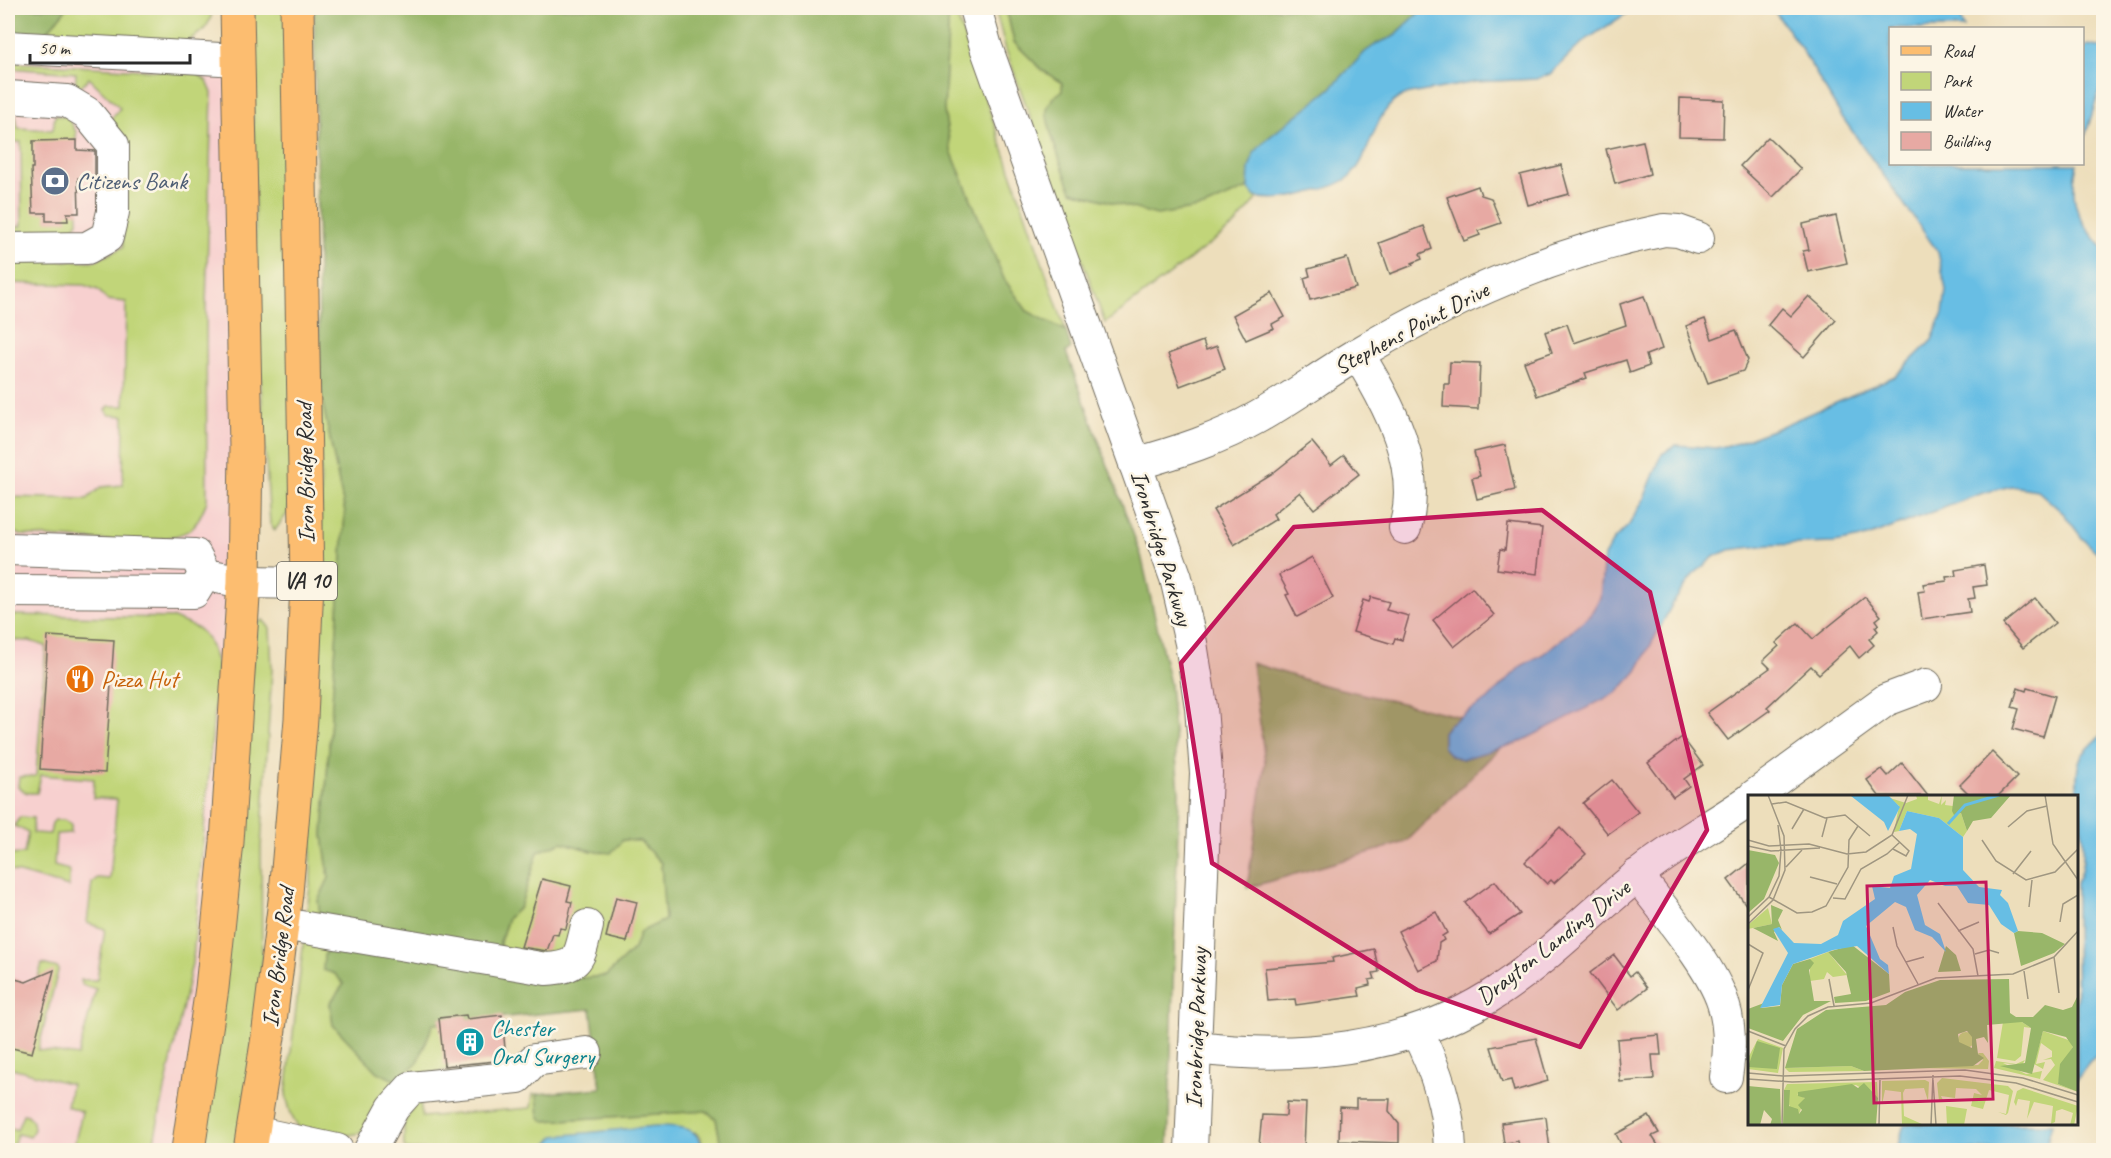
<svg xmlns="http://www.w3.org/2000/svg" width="2111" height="1158" viewBox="0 0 2111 1158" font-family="Caveat,sans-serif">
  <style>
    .built { fill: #f7d0cf }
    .green { fill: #c1d579; stroke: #768052; stroke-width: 1.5 }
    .forest { fill: #98b669; stroke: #62704a; stroke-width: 1.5; fill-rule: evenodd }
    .water { fill: #67bee4; stroke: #497488; stroke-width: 1.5 }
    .building { fill: #e7a9a3 }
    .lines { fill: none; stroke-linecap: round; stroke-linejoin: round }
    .minor-casing { stroke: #6f6a5d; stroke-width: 34 }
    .major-casing { stroke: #6f6a5d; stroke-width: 35 }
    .minor { stroke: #fff; stroke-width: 32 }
    .major { stroke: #fcbd6f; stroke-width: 33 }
    .marked { fill: #c2185b; fill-opacity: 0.2; stroke: #c2185b; stroke-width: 4.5; stroke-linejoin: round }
    .labels { text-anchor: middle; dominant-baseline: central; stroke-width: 5; stroke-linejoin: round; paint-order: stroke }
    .shield { fill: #fcf5e5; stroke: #6a6863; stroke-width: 1.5 }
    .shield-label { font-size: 22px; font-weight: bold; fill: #2b2b2b }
    .service-label { font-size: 24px; fill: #4e5e75; stroke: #fcf5e5; text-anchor: start }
    .street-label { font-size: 24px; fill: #2b2b2b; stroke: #fcf5e5 }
    .food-label { font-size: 24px; fill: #c56008; stroke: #fcf5e5; text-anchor: start }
    .culture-label { font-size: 24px; fill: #0d838f; stroke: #fcf5e5; text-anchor: start }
    .inset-river { fill: none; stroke: #67bee4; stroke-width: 3 }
    .inset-road { fill: none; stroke: #9f9681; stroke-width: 1.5 }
    .view { fill: #c2185b; fill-opacity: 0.15; stroke: #c2185b; stroke-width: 3 }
    .inset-edge { fill: none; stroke: #2b2b2b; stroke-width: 3 }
  </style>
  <rect width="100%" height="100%" fill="#fcf5e5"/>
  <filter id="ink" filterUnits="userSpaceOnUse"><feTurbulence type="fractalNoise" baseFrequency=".0167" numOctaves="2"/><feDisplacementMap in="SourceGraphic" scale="12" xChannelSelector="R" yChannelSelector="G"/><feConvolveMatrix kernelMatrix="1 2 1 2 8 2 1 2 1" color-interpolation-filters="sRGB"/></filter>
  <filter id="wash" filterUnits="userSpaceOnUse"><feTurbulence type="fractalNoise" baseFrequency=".008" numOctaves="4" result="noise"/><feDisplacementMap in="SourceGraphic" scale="24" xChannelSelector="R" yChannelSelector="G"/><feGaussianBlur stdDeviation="1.35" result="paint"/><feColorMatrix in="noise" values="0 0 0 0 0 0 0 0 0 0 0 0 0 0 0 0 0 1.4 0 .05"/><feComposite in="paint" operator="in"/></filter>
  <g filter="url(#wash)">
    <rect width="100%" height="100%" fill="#eddebb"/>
    <path class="built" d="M8 48 237 61 244 448 188 1150H8V568L182 570 8 561Z"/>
    <g class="green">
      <path d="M67 8H212C212 26 201 33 186 42L44 35Z"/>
      <path d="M251 8H288L294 490 287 514 275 530 270 524 257 325Z"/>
      <path d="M949 8H954L1066 331 1027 311 1004 279 951 151 944 111Z"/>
      <path d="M995 8H1006L1014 42 1042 70 1062 83 1063 91 1052 98 1204 207 1248 188 1258 198 1235 225 1105 323 1006 50Z"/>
      <path d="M8 62 196 73 207 81 212 93 206 307 207 501C203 510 199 522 191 529 165 549 57 537 21 535L8 530V497L87 499 101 487 123 485 124 416 109 415 106 410 109 406H124L126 302 107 300 98 290 84 285 8 283V260L95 261 123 247 120 144 109 121 120 108 89 78 78 89 75 88 76 73 8 68Z"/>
      <path d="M8 111H15L18 128 53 130 55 115 68 117 76 132 78 222 69 235H8V228L22 226 21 142H8Z"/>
      <path d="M320 390 345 512 323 835 329 878 318 901 335 942V974L344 984 330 1003 333 1025 378 1072 418 1062 433 1024 444 1023 448 1070 420 1075 385 1092 363 1132C348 1137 316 1138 302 1129 291 1123 289 1105 286 1095L311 878 312 748 321 535Z"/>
      <path d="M13 615 174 618 199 629 208 639 218 666 193 959 152 1150H73L82 1112 67 1106 71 1084 8 1067V980L27 986 36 984 42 964 58 968V971L38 1050 78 1056 96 989 82 985 80 980H97L105 929 87 923 92 883 97 878 110 879 117 799 93 798 94 779 41 775 37 793H27L18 787 19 777 36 776 46 646 30 641 8 640V617Z"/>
      <path d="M263 620 270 628 272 669 261 847 262 973 239 1150H200L256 625Z"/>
      <path d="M20 817 33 818V833L50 834 52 823 55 820H64L71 825V833L56 834 54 866 69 870V887L8 870V855L24 854 28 832 14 826Z"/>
      <path d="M623 840 640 841 661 863 666 920 640 932 634 949 606 976 537 982 500 971V942L508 918 520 907 538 852 562 842 592 851Z"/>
      <path d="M533 1094H537L539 1116 544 1121 706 1111 716 1119 722 1150H703L701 1138 695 1132 551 1149 559 1150H407L404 1146V1124L415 1101 420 1100 422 1117 531 1108Z"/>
      <path d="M23 1114 28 1115 33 1122 34 1129 30 1137 17 1134 12 1150H8V1127L17 1130Z"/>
    </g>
    <g class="forest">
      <path d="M8 8H67L44 35 8 33Z"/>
      <path d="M314 8H949L944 111 951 151 1004 279 1027 311 1066 331 1071 348 1066 352 1141 555 1170 684 1179 792 1168 1150H722L716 1119 706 1111 544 1121 539 1116 537 1094 601 1088 591 1009 433 1024 418 1062 396 1081 378 1072 333 1025 330 1003 344 984 335 974 323 970 324 955 335 942 321 921 318 901 329 878 323 835 345 512 320 390ZM623 840 640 841 661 863 665 920 640 932 634 949 606 976 537 982 500 971V941L508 918 520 907 538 852 562 842 592 851 611 853Z"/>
      <path d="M1006 8H1424L1393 37 1378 43 1365 52 1330 89 1267 139 1249 169 1248 188 1204 207 1157 215 1072 191C1066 178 1044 120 1047 109 1050 100 1055 96 1062 91V83L1042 70 1014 42Z"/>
      <path d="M1252 663 1319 684 1462 717 1449 724 1462 759 1502 746 1406 842 1247 888 1265 762Z"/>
    </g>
    <g class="water">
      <path d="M1424 8H1635L1584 41 1550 74 1536 79 1476 82 1404 95C1371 110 1373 158 1348 178 1337 186 1322 190 1309 193 1290 198 1274 201 1255 197L1248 188 1249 169 1254 153 1267 139 1330 89 1365 52 1378 43 1393 37Z"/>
      <path d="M1772 8H1956L1964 28H1890V164H2077C2068 202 2078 220 2103 248V558L2082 538 2064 514 2037 490 2011 486 1983 493 1867 537 1834 543 1769 545 1729 550 1715 556 1693 575 1673 603 1637 671 1618 692 1518 743 1462 759 1451 756 1443 747V732L1449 724 1487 700 1521 666 1543 654 1590 615 1600 598 1604 556 1613 541 1629 525 1643 501 1662 454 1676 445 1716 448 1738 443 1775 429 1895 376 1932 340 1943 313 1946 290 1938 252 1840 114 1801 48Z"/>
      <path d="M2089 45 2103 48V79L2083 143V47Z"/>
      <path d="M2103 733V1050L2089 1062 2077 1080 2076 883C2096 850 2067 787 2081 757 2086 749 2097 740 2103 733Z"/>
      <path d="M1904 1124H2052L2045 1150H1897Z"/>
      <path d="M655 1126C677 1126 699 1125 703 1150H559L551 1149 548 1144 555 1136Z"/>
    </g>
    <g id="blocks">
      <g class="building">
        <path d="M1680 98 1724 100 1723 138 1679 137Z"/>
        <path d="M1768 137 1801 169 1773 197 1740 166Z"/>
        <path d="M77 140V150L95 151V178H78L79 213H67L68 221H46V213H33L31 168H33V141Z"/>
        <path d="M1643 141 1650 174 1615 184 1606 149Z"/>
        <path d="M1561 165 1569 194 1528 205 1520 175Z"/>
        <path d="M1478 186 1481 195 1491 198 1501 223 1478 231 1480 235 1464 241 1447 197Z"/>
        <path d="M1836 216 1847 263 1808 272 1803 251 1809 250 1803 224Z"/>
        <path d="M1424 226 1432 249 1420 254 1422 259 1412 263 1413 265 1390 274 1379 243Z"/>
        <path d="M1347 258 1356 288 1310 300 1304 278 1310 276 1308 269Z"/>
        <path d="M1272 293 1285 317 1272 324 1274 328 1246 340 1233 315Z"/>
        <path d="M1644 296 1662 349 1646 355 1649 366 1630 373 1626 360 1585 373 1587 378 1537 396 1524 362 1552 352 1545 332 1567 324 1574 343 1626 325 1620 304Z"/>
        <path d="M1809 296 1836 320 1804 357 1768 325 1782 308 1791 316Z"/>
        <path d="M1705 319 1712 339 1736 330 1748 360 1743 371 1708 383 1686 326Z"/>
        <path d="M1203 341 1206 350 1217 346 1225 369 1180 386 1168 354Z"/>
        <path d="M1450 362 1480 363 1478 409 1443 407 1444 384H1449Z"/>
        <path d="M1312 442 1331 465 1344 455 1359 474 1314 509 1300 492 1273 514 1276 519 1234 545 1213 510 1273 473Z"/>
        <path d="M1505 445 1515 490 1477 499 1472 478 1480 476 1474 452Z"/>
        <path d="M1508 524 1542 528 1537 574 1497 569 1500 549 1505 550Z"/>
        <path d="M1312 557 1333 598 1297 617 1286 595 1289 594 1279 575Z"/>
        <path d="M1984 565 1987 585 1973 587 1975 598 1968 599 1970 612 1922 619 1918 592 1925 591 1923 584 1947 581 1946 577 1956 576 1955 570Z"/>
        <path d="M1472 588 1494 615 1454 647 1433 620Z"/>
        <path d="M1371 597 1389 602 1386 610 1409 616 1402 640 1395 638 1393 644 1353 632 1363 600 1369 602Z"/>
        <path d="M1865 597 1881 616 1876 620 1879 624 1875 627 1878 631 1869 639 1874 645 1859 658 1850 646 1819 674 1811 666 1767 707 1770 710 1728 740 1707 713 1770 668 1763 661 1779 646 1776 643 1798 623 1813 639Z"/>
        <path d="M2035 598 2055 623 2023 648 2003 624Z"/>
        <path d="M48 636 114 640 105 773 40 769Z"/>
        <path d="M2018 688 2026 691 2027 688 2055 696 2043 737 2013 729 2019 709 2012 707Z"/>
        <path d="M1682 737 1703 765 1684 779 1689 786 1673 797 1648 763Z"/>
        <path d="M1992 752 2017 777 1998 796H1971L1960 785Z"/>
        <path d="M1902 763 1928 796H1879L1867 780 1882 769 1888 776Z"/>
        <path d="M1612 780 1638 812 1608 834 1583 803Z"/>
        <path d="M1560 827 1586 854 1554 883 1551 880 1547 884 1525 862Z"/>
        <path d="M1749 863V909L1728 880Z"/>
        <path d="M542 879 571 886 567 901 572 902 566 929 560 928 558 935 553 934 547 951 521 947Z"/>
        <path d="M1495 881 1520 914 1489 934 1465 903Z"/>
        <path d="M616 897 637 902 627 942 606 937Z"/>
        <path d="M1436 912 1447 933 1442 936 1444 940 1439 943 1437 961 1418 970 1398 931Z"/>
        <path d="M1374 949 1379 972 1373 973 1375 979 1369 980 1370 985 1358 988 1360 996 1296 1005 1295 999 1268 1001 1265 968 1333 962 1332 958Z"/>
        <path d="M1614 955 1630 976 1635 972 1647 988 1618 1010 1590 973Z"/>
        <path d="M54 970 32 1053 8 1047V977L26 982Z"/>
        <path d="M466 1015 467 1019 502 1015 506 1060 444 1066 439 1018Z"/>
        <path d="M1659 1035 1661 1055H1652L1654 1079 1620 1082 1617 1039Z"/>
        <path d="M1536 1038 1548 1081 1514 1091 1511 1080 1502 1082 1491 1047Z"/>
        <path d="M1356 1099H1390L1389 1111 1399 1124V1143L1339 1141 1340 1107 1356 1108Z"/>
        <path d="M1287 1102 1306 1103 1304 1148 1259 1145 1262 1115 1286 1116Z"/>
        <path d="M1649 1116 1659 1133 1652 1136 1661 1150H1624L1616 1134Z"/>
        <path d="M1546 1117 1550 1150H1520L1518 1141 1504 1143 1501 1123Z"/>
      </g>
    </g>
  </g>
  <g filter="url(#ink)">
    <use href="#blocks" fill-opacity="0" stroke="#6f6a5d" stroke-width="1.5"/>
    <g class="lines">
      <g class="minor-casing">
        <g id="minor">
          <path d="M975 8 986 47 1176 578 1191 643 1201 707 1206 773 1191 1150"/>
          <path d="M8 47 238 60"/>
          <path d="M8 97 67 101 87 113 113 145V212L107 237 87 248 8 249"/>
          <path d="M1358 354C1389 406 1423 466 1405 528"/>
          <path d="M1135 464C1178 452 1219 439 1258 417 1292 398 1324 374 1358 354 1453 297 1555 252 1664 230L1678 231 1698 238"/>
          <path d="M8 549 195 555 205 574"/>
          <path d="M217 577 244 582 307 583"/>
          <path d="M8 591 194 592 205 574"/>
          <path d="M1754 796 1886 700 1926 685"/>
          <path d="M1637 875C1662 909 1711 965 1723 1003 1731 1027 1730 1052 1726 1077"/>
          <path d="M283 924 546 969C581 967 579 957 587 926"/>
          <path d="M1417 1032C1436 1070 1449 1107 1450 1150"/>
          <path d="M1196 1048C1296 1060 1402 1051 1489 997 1542 964 1588 915 1637 876 1672 847 1713 826 1750 800"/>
          <path d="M253 1132 337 1150"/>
          <path d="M370 1150 393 1108 411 1088 518 1077 534 1060 586 1053"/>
        </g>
      </g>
      <g class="major-casing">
        <g id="major">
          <path d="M188 1150 212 988 227 842 244 582 246 448 237 8"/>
          <path d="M250 1150 268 1037 286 893 301 719 307 583 297 8"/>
        </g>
      </g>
      <use href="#minor" class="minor"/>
      <use href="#major" class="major"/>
    </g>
  </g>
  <path class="marked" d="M1542 510 1650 592 1707 830 1580 1047 1417 990 1212 863 1181 663 1294 527Z"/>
  <defs>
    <g id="bank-disc" transform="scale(1.5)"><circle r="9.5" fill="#5c6f8a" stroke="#fcf5e5"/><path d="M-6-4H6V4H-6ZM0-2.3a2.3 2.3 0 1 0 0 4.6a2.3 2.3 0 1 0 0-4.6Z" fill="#fff"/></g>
    <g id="restaurant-disc" transform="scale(1.5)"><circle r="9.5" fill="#e8710a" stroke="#fcf5e5"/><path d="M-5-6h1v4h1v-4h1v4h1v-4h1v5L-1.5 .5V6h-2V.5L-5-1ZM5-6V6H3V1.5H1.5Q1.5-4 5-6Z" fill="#fff"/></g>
    <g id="building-disc" transform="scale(1.5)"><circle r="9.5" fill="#0f9aa8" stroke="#fcf5e5"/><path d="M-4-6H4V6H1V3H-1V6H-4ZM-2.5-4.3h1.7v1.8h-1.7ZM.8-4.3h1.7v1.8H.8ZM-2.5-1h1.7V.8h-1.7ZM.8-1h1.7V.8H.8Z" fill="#fff"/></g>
  </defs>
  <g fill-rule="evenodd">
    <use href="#bank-disc" x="55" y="181"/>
    <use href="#restaurant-disc" x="80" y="679"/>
    <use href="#building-disc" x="470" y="1042"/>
  </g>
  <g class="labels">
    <rect class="shield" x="277" y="562" width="60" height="38" rx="4.5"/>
    <g class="shield-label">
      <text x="307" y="581">VA 10</text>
    </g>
    <g class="service-label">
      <text x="76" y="181">Citizens Bank</text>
    </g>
    <g class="street-label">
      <text transform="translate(1411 328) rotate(-28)">Stephens Point Drive</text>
      <text transform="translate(305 473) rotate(-91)">Iron Bridge Road</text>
      <text transform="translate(1162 548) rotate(73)">Ironbridge Parkway</text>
      <text transform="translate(1553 942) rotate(-38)">Drayton Landing Drive</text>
      <text transform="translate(278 957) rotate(-83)">Iron Bridge Road</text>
      <text transform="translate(1196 1028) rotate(-88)">Ironbridge Parkway</text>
    </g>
    <g class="food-label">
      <text x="101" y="679">Pizza Hut</text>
    </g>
    <g class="culture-label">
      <text x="491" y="1028">Chester<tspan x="491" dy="28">Oral Surgery</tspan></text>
    </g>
  </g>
  <g transform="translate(1748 795)">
    <rect width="330" height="330" fill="#eddebb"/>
    <path d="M168 0H180V5L191 9 194 0 193 10 198 5 197 10 205 11 208 20 213 18 219 36 215 42 191 23 159 16 151 36 146 37 151 11 142 3 158 8 169 4ZM20 113 24 129 0 134V130ZM80 157 99 180 85 182 79 177 76 184 62 186V164ZM255 227H274L283 233 276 232 273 261 267 266 249 263ZM295 236 323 246 325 252 315 267 310 289 330 297 295 285 307 270 303 264 295 265 304 262V256L293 248 288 269 297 267 295 274 286 269ZM210 245a8 8 0 1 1 16 0a8 8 0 1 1-16 0ZM10 244 35 253 30 278 0 274V263ZM230 258H235L241 266 240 274 165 273 230 270 235 265ZM277 265 274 270 255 268 278 279 294 276 292 284 246 273 248 266 268 269ZM103 271 116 276 41 277 37 273ZM194 283 260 291 265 296 260 318 258 320 250 317 258 319 261 300 241 295 235 314 223 311 226 298 234 300 228 294 208 293 207 303 193 301 196 307 191 306 189 288ZM177 285 181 287 180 306 176 293 157 294 155 298 156 321 176 330H154L153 297 137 295 134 310V286ZM129 287 130 303 108 290 49 299 57 303 51 319 42 312 36 295 39 289ZM275 293 330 311 326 330H322L325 318 314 314 308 316 307 327 303 329 305 311 286 307 279 324 282 306 270 304 268 311 266 307 269 296ZM198 311 219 314 216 330H199Z" fill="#c1d579"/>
    <path d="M206 0H263L243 23 225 26 219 36 213 18 206 20 204 16ZM0 55 27 60 31 68 16 104 0 118ZM23 110 35 115 30 125 34 135 31 132 26 137 30 146 5 133 24 129ZM270 136 294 138 317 149 306 158 273 171 266 138ZM104 150 141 179 142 197 118 206 87 208 86 202 103 199 98 177 80 157ZM198 151 208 160 213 176 190 177ZM62 164 66 168 61 175 66 206H83L55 220 35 246 0 233V214L16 208 13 213 32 211 34 190 45 169ZM261 184 262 218 268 222H285L297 210 315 215 324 212 330 200V297L310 289 312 269 325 252 318 242 295 236 284 279 252 271 277 268 283 233 274 227 239 230 240 248 236 242 228 244 230 259 236 263 225 271 116 276 103 271 37 273 49 234 78 215 138 210 157 197 192 185ZM219 236 224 242V253L211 247 210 239ZM9 246 32 253 29 274 0 272ZM116 288 130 303 128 330H35L36 295H42L41 311 50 314 51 319 54 315 50 310 57 303 50 301V297L104 289 110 293ZM0 291 32 294 33 330H22L24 324 16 315 12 330H0Z" fill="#98b669" fill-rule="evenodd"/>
    <path d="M140 0 152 12 140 36 136 27 103 1ZM159 16 191 23 215 42V75L231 92 254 95 252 100 260 108 270 136 266 138 253 129 241 110 220 108 209 91H197L182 85 169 100 177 130 192 139 198 157 184 142 167 135 158 112 147 107 118 131 132 164 140 170 141 179 109 151 85 155 45 169 34 190 32 210 12 213 40 158 25 134 31 132 46 148 73 149 90 140 95 126 127 104 124 91 142 93 146 81 163 74 169 39 162 34 151 36Z" fill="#67bee4"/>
    <path class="inset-river" d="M200 29 217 10 251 0"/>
    <path class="inset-road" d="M297 0 305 49 330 85M24 9 38 7 77 23 97 20 122 41M260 32 279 16 299 11M44 34 56 14M144 40 161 56 158 61 145 54M74 42 79 23M0 45 21 51 61 49 99 59 118 57 144 40 160 0M234 45 248 66 278 85 307 77 330 54M0 51 23 56 72 53M38 72 54 55M265 79 283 56M62 82 89 89M21 102 49 118 64 117 78 111 100 72 101 45 110 31M85 103 97 104 113 74 139 59 152 47M190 108 225 154 230 181M281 112 284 85M0 122 21 102 31 81 33 55 30 30M312 127 315 109 330 100M0 129 25 105 37 75 36 41 20 0M145 132 149 151 170 189M210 136 231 127M0 149 15 158 0 195M227 159 241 155 251 158M306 162 311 198M158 167 176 162M276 176 280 204M81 184 86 211M0 236 38 251M0 278 35 281 217 275 275 283 330 300M0 284 44 287 212 281 268 288 330 307M185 285 188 330M34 330 36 254 47 234 60 221 80 212 123 208 188 183 265 179 306 162 330 136M131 330 132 283M183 330 185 280"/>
    <path class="view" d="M238 87 245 304 126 308 119 91Z"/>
    <rect width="330" height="330" class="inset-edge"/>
  </g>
  <rect width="2111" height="1158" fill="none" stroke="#fcf5e5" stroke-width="30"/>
  <rect x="1889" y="27" width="195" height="138" fill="#fcf5e5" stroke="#a8a49b" stroke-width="1.5"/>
  <rect x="1901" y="46" width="30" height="9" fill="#fcbd6f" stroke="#a8a49b" stroke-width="1.5"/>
  <text x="1943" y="57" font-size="18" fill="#2b2b2b">Road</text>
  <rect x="1901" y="72" width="30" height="18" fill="#c1d579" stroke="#a8a49b" stroke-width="1.5"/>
  <text x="1943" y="87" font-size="18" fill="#2b2b2b">Park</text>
  <rect x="1901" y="102" width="30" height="18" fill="#67bee4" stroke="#a8a49b" stroke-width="1.5"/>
  <text x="1943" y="117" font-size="18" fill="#2b2b2b">Water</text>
  <rect x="1901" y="132" width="30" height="18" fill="#e7a9a3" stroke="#a8a49b" stroke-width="1.5"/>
  <text x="1943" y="147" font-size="18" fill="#2b2b2b">Building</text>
  <path d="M30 54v9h160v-9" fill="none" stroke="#2b2b2b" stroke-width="3"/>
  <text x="39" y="54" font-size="18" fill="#2b2b2b" stroke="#fcf5e5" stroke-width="4.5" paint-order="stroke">50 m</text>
</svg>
